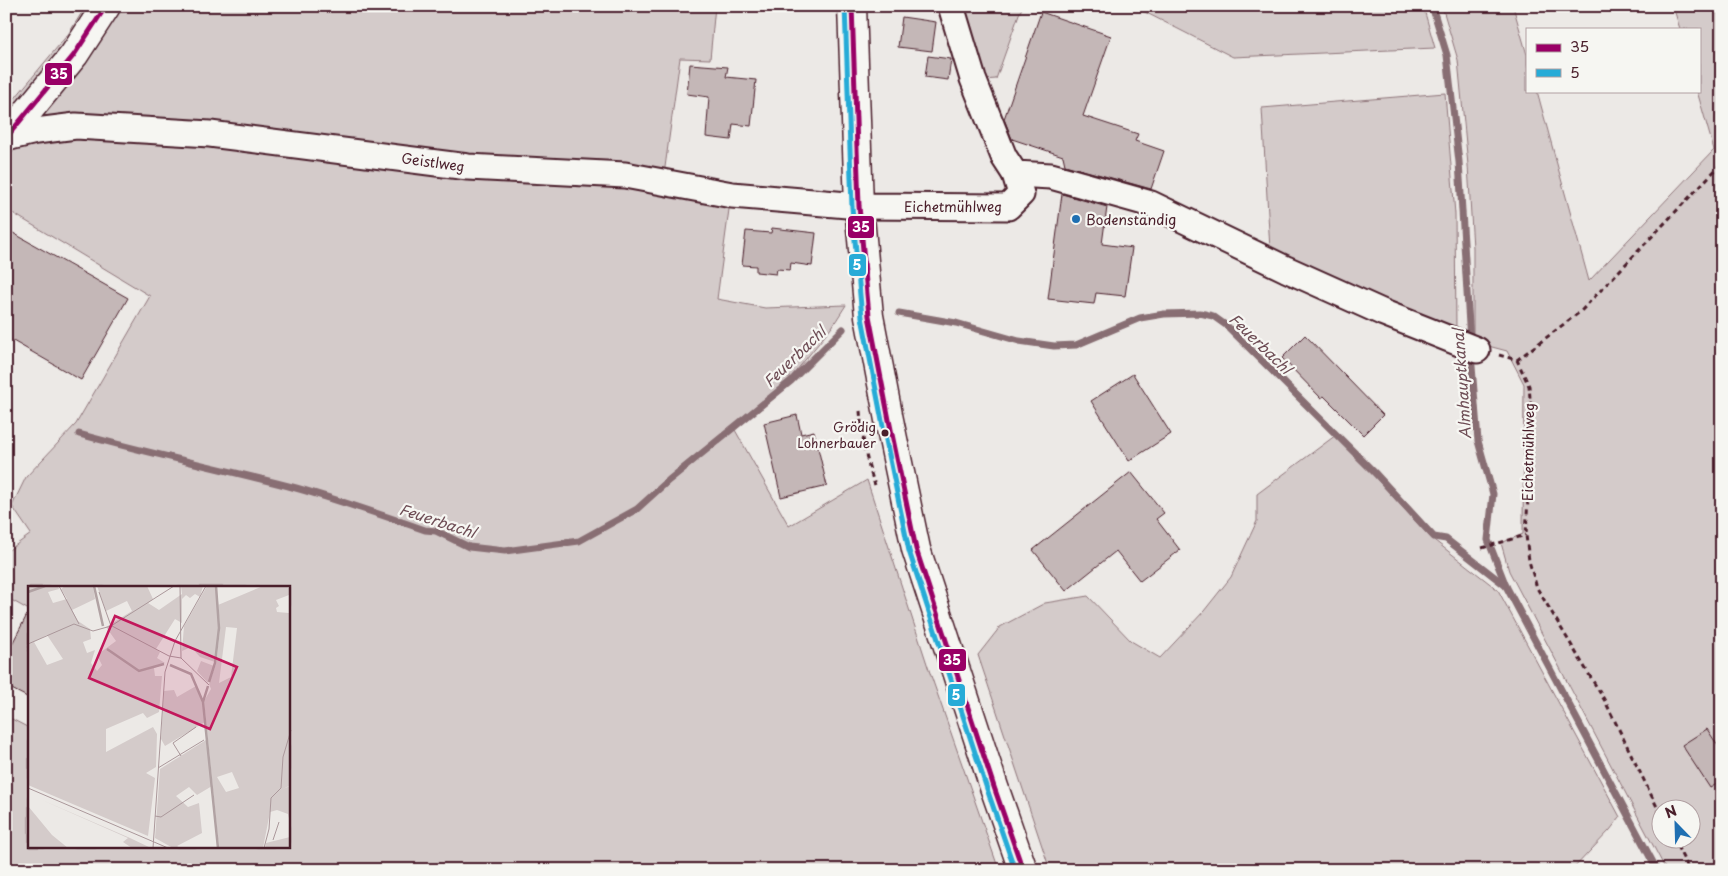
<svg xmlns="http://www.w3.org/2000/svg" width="1728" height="876" viewBox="0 0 1728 876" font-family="'Playpen Sans',sans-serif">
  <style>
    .green { fill: #d4cbca; stroke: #8f757a; fill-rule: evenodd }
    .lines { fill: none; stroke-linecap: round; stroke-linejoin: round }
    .stream { stroke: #886e73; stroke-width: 7 }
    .building { fill: #c4b7b7; stroke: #4a1f2b }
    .minor-casing { stroke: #4a1f2b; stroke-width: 29 }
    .tertiary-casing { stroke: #4a1f2b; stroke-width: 31 }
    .secondary-casing { stroke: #4a1f2b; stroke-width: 31 }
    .path { stroke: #4a1f2b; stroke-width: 3; stroke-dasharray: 5 4; stroke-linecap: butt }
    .minor { stroke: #f6f6f2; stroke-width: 25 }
    .tertiary { stroke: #f6f6f2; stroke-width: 28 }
    .secondary { stroke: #f6f6f2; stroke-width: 28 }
    .bus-1-casing { stroke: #f6f6f2; stroke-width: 9 }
    .bus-2-casing { stroke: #f6f6f2; stroke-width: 9 }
    .bus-1 { stroke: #906; stroke-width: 5 }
    .bus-2 { stroke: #26abd7; stroke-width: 5 }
    .poi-dot { fill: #1f6fb2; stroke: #f6f6f2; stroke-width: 2 }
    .bus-dot { fill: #4a1f2b; stroke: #f6f6f2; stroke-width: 2 }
    .labels { text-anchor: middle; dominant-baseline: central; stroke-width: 4.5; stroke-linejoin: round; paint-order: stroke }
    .bus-label { font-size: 13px; fill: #4a1f2b; stroke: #f6f6f2; text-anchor: end }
    .street-label { font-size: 14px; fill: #4a1f2b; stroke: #f6f6f2 }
    .poi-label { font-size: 14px; fill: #4a1f2b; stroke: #f6f6f2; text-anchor: start }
    .water-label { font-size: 15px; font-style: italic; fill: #6e4d55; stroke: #f6f6f2 }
    .inset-river { fill: none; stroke: #b1a2a3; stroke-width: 2.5 }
    .inset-road { fill: none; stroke: #ab989b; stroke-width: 1 }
    .view { fill: #c2185b; fill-opacity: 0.15; stroke: #c2185b; stroke-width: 2.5 }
    .inset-edge { fill: none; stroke: #4a1f2b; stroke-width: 2.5 }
    .line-badge { stroke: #f6f6f2; stroke-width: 2 }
    .badge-label { font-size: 14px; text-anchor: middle; font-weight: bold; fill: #fff }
  </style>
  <rect width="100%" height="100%" fill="#ece9e6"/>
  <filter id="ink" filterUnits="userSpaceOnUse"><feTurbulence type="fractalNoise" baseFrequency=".02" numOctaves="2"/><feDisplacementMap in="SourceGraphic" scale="10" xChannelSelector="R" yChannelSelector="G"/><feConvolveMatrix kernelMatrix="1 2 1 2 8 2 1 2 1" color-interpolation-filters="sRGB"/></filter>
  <g filter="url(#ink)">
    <g class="green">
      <path d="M86 6H715L710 59 680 58 662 189 730 202 717 299 765 308 846 305 832 327 783 387 735 430 789 526 867 480 929 670 999 870H6V716L29 728V847H289V587H29V610L6 597V552L31 534 12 506 26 477 76 424 150 296 6 209V109L69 33Z"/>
      <path d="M956 6H1023L1019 14 996 79 983 80Z"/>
      <path d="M1133 6H1423L1435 48 1233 57Z"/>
      <path d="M1442 6H1513L1527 55V91H1537L1589 281 1714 150 1697 91H1699V29H1680L1673 6H1722V870H1666L1509 571 1501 543 1523 534 1524 384 1507 351 1492 347 1473 338V248L1468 165 1458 60ZM1660 808H1690V838H1660Z"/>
      <path d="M1445 93 1455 214 1456 331 1270 250 1262 108Z"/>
      <path d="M1336 435 1430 537 1498 590 1620 817 1610 830 1572 870H1050L978 655 1000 627 1045 603 1088 596 1131 641 1160 658 1204 611 1231 577 1257 521V494Z"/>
    </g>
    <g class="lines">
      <g class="stream">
        <path d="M1432 6 1447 55 1459 162 1470 341"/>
        <path d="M899 313 956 323 1019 341 1054 346 1076 345 1140 318 1164 314 1200 313 1213 316 1227 326 1376 474 1434 537 1446 539 1506 586"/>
        <path d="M1471 354 1478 441 1493 494 1488 540 1506 586 1657 870"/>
        <path d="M79 434C151 454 224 469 296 488 339 500 382 515 425 530L436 531 469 547 505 551 579 541 637 509 669 480 791 381 843 329"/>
      </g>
    </g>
    <g class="building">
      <path d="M1041 12 1111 36 1083 116 1138 134 1135 141 1164 151 1151 189 1065 165 1063 156 1012 139 1004 119Z"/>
      <path d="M902 17 936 22 932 51 898 47Z"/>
      <path d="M928 56 951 59 948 80 925 77Z"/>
      <path d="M690 64 728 67 726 77 756 80 751 126 733 124 731 140 706 137 709 97 687 94Z"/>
      <path d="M1062 194 1107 207 1102 244 1132 248 1125 296 1096 293 1094 304 1048 299Z"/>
      <path d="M772 228 816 233 812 266 791 263 790 270 777 269 776 274 756 272V266L742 265 746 231 771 233Z"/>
      <path d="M6 229 128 298 81 380 6 337Z"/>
      <path d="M1305 335 1383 415 1363 435 1324 396 1321 398 1282 358Z"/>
      <path d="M1133 374 1171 434 1129 461 1091 401Z"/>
      <path d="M797 415 801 434 814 431 827 486 781 497 764 423Z"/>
      <path d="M1131 472 1164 513 1156 519 1180 550 1140 581 1116 551 1066 591 1033 550Z"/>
      <path d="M29 611V698L6 686V643L11 646Z"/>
      <path d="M1707 729 1722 752V781L1710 788 1682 745Z"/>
    </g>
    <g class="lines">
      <g class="minor-casing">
        <g id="minor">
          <path d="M951 6 973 79 1004 157 1015 174 1051 176 1151 204 1286 269 1384 313 1477 350"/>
          <path d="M6 138 36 131 76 126 210 134 468 167 625 175 732 195 859 206 1008 207 1021 194 1015 174"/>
        </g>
      </g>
      <g class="tertiary-casing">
        <path id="tertiary" d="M7 137 74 55 106 6"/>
      </g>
      <g class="secondary-casing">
        <path id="secondary" d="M852 6 859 206 869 316 889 420 916 549 994 787 1023 870"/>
      </g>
      <g class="path">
        <path d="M1499 355 1517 360 1529 386 1532 422 1526 535 1529 561 1537 588 1605 701 1660 813"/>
        <path d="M1517 360 1581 311 1722 163"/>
        <path d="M860 411C862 436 866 462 875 485"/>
        <path d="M1482 548 1526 535"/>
        <path d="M1673 838 1689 870"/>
      </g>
      <use href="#minor" class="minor"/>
      <use href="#tertiary" class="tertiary"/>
      <use href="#secondary" class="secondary"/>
      <g class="bus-1-casing">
        <g id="bus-1">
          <path d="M852 6 859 206 869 316 889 420 916 549 994 787 1023 870"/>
          <path d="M6 138 74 55 106 6"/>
        </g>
      </g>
      <g class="bus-2-casing">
        <path id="bus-2" d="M845 6 852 207 862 317 882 421 909 551 987 789 1015 870"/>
      </g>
      <use href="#bus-1" class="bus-1"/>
      <use href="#bus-2" class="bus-2"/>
    </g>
  </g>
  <circle class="poi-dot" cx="1076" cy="219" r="5"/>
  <circle class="bus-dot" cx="885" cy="433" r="4.5"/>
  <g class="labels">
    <g class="bus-label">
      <text x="876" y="426">Grödig<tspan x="876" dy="16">Lohnerbauer</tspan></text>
    </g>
    <g class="street-label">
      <text transform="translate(433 162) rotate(8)">Geistlweg</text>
      <text x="953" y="206">Eichetmühlweg</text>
      <text transform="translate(1528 452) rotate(-89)">Eichetmühlweg</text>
    </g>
    <g class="poi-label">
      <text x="1086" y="219">Bodenständig</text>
    </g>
    <g class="water-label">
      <text transform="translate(1261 343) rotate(44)">Feuerbachl</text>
      <text transform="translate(794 356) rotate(-44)">Feuerbachl</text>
      <text transform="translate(1461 384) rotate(-94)">Almhauptkanal</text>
      <text transform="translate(438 520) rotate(18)">Feuerbachl</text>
    </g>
  </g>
  <g transform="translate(28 586)">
    <rect width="262" height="262" fill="#ece9e6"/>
    <path d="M0 0H30L31 3 20 6 25 17 39 13 33 3 37 0H65L67 13 44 24 50 35 62 43 63 53 55 56 59 67 67 64 63 77 69 85 74 79 69 69 88 55 78 41 104 25 99 15 78 25 69 0H119L125 13 120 17 131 24 154 8 153 0H175L172 11 167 8 162 12 158 9 154 13V37L147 33 128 63 132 66 129 72 137 77 126 82 127 90H134L131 126 119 132 115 127 78 143V166L125 141 129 148 128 181 118 187 127 192 120 250 0 199ZM19 49 35 73 19 79 6 56ZM179 0H188L191 42 187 76 172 71 163 61 154 65 156 40ZM189 0 190 19 235 0H258L262 3 261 9 248 14 251 20 248 22 249 26 261 27 262 24 263 199 255 203 262 200V237L260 228 249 224 242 226 235 262H191L176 115 183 103 181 98 188 78 192 44ZM198 41 209 42 203 91 191 97ZM204 186 211 202 198 206 189 191ZM173 75 186 80 180 97 169 85ZM168 100 175 116 177 136 137 160 133 153 136 105 146 104 149 111ZM178 154 184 200 169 209 161 201 148 210 160 221 171 217 174 247 149 260 152 262H145L127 252 132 183ZM14 214 102 252 123 262H104L95 256 100 252ZM0 220 24 249 40 262H0ZM262 251V262H237L238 257Z" fill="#d4cbca" fill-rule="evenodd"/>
    <path class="inset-river" d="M66 0 75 40M0 6 17 0M79 63 111 85 136 78M142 79 163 88 175 116M181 96 187 77 191 42 188 0M180 100 175 116 190 262"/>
    <path class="inset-road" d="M31 0 51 38M152 0 153 72 181 99M71 6 83 40M84 40 141 70 153 72M0 58 46 38 65 45 83 40 146 0M153 170 145 157 168 141M130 182 176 154M0 202 140 262M127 230 133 231 166 209M245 254 251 236M125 262 137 86 147 55 178 0M236 262 241 243 243 212 253 202 255 171 263 144"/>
    <path class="view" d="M87 30 209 81 182 143 61 92Z"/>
    <rect width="262" height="262" class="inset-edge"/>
  </g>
  <g class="line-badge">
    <rect x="44" y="62" width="29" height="24" rx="5" fill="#906"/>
    <rect x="847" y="215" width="28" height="24" rx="5" fill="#906"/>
    <rect x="848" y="253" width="19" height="24" rx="5" fill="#26abd7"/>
    <rect x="938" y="648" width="29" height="24" rx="5" fill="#906"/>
    <rect x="947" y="683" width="19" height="24" rx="5" fill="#26abd7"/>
  </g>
  <g class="badge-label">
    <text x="59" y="79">35</text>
    <text x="861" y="232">35</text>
    <text x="857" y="270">5</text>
    <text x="952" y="665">35</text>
    <text x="956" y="700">5</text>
  </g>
  <rect width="1728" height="876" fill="none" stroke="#f6f6f2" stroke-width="25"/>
  <rect x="12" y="12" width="1703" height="851" fill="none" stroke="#4a1f2b" stroke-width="2" filter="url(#ink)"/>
  <rect x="1526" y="28" width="175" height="65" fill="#f6f6f2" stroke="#b1a0a2"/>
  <rect x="1536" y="44" width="25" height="8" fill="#990066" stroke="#b1a0a2"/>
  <text x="1570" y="52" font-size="15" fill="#4a1f2b">35</text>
  <rect x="1536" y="69" width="25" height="8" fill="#26abd7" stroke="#b1a0a2"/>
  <text x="1570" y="78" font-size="15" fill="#4a1f2b">5</text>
  <g transform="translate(1676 824) rotate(337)"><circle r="24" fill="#f6f6f2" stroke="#b1a0a2"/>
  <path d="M0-4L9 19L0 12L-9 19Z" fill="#1f6fb2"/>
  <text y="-8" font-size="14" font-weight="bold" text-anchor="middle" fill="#4a1f2b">N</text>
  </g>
</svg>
